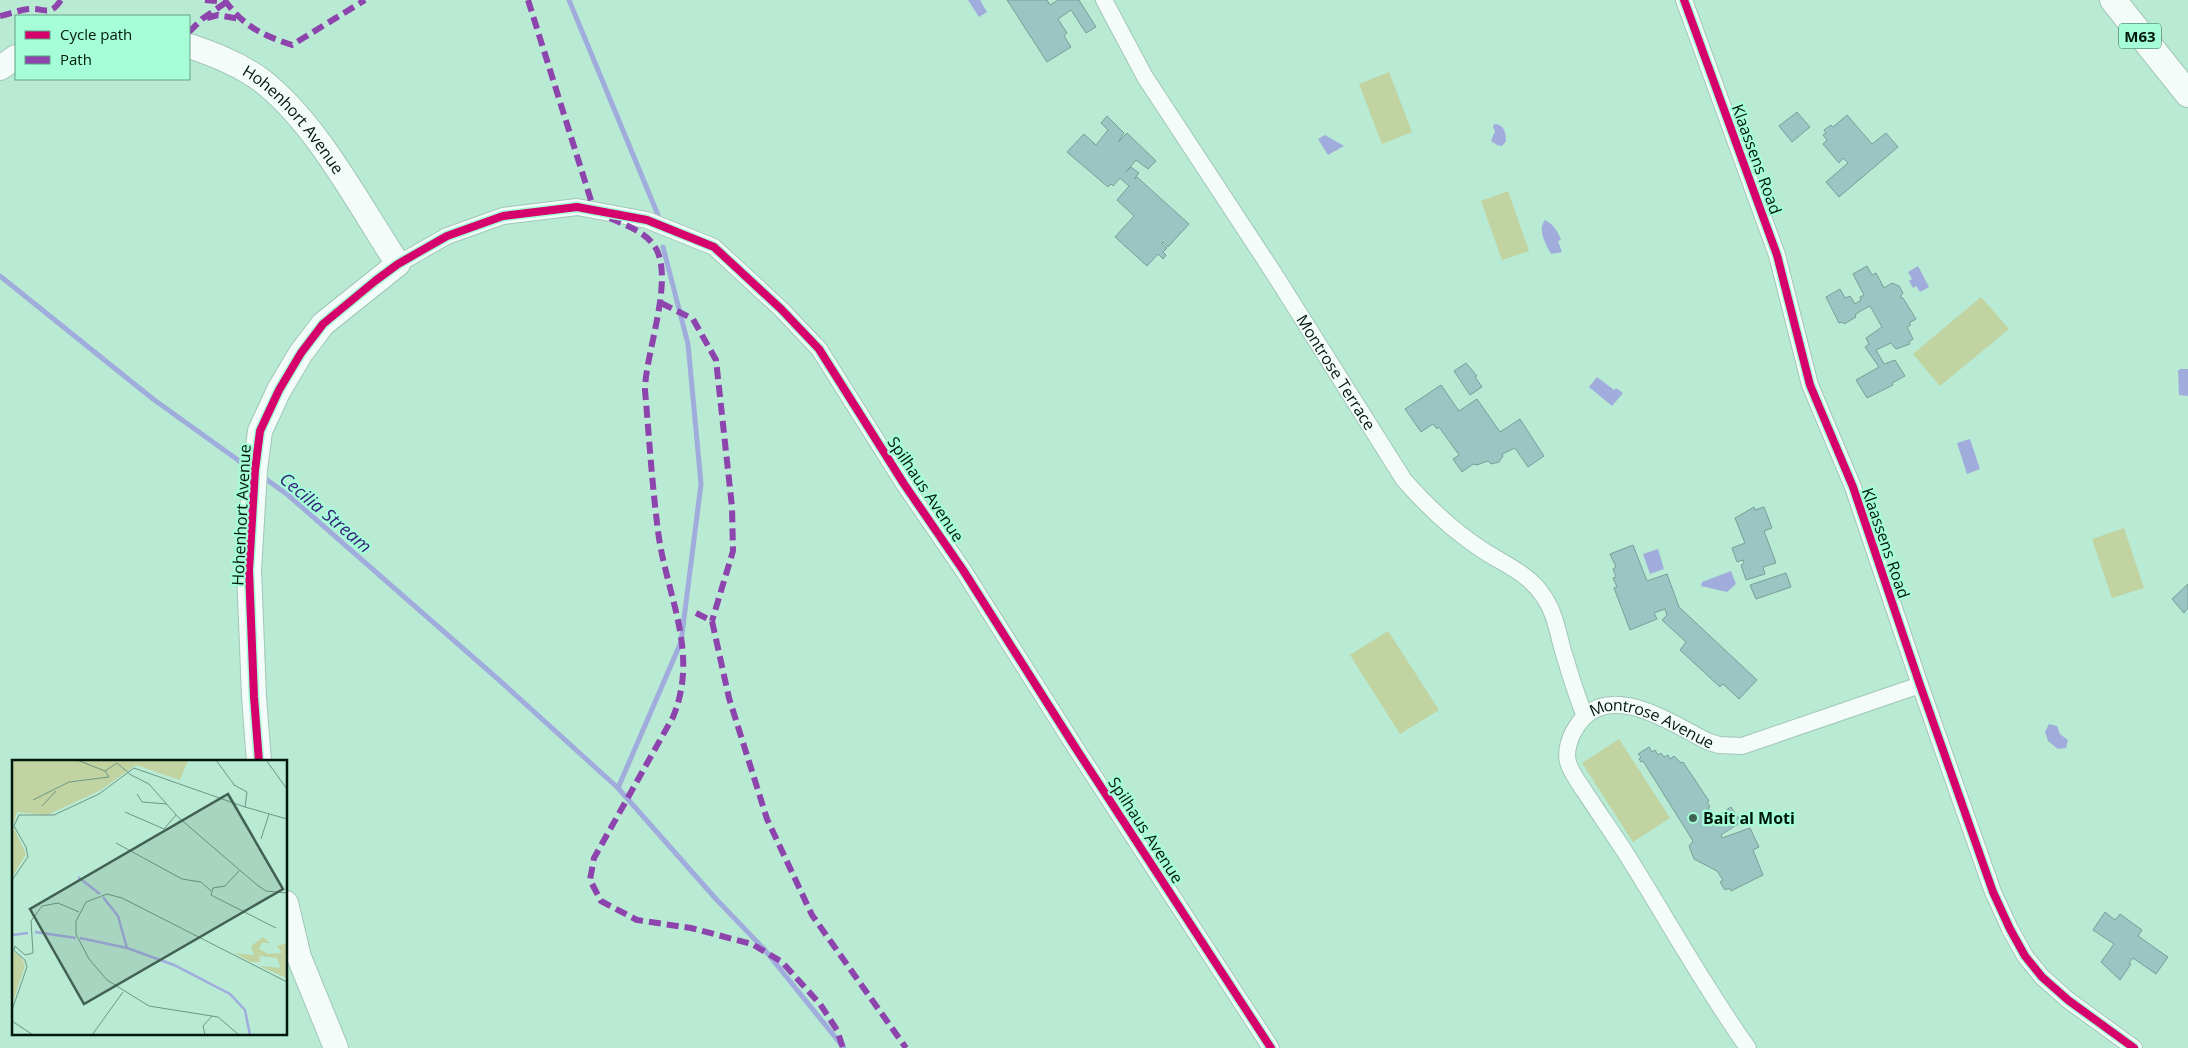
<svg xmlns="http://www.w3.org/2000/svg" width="2188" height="1048" viewBox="0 0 2188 1048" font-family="'Open Sans',sans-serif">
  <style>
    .green { fill: #c0d3a1 }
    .water { fill: #a0addc }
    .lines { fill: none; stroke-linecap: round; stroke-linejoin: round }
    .stream { stroke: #a0addc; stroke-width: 5 }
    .building { fill: #9ac5c2; stroke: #799e99 }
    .street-casing { stroke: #a1c7b7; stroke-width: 18 }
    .secondary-casing { stroke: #a1c7b7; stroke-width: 26 }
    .primary-casing { stroke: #a1c7b7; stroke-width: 28 }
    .street { stroke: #f4fcf9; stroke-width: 16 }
    .secondary { stroke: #f4fcf9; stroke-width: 24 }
    .primary { stroke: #f4fcf9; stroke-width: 26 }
    .quiet { stroke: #8e44ad; stroke-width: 6; stroke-dasharray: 12 6; stroke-linecap: butt }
    .cycleway-casing { stroke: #a5fed7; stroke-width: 11 }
    .cycleway { stroke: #d6006c; stroke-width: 8 }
    .poi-dot { fill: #416153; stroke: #a5fed7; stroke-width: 2 }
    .labels { text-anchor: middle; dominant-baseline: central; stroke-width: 4.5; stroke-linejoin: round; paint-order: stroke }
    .shield { fill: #a5fed7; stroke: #325c4a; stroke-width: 1 }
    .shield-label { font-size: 15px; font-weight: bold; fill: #00170d }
    .street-label { font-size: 16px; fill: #00170d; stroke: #a5fed7 }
    .poi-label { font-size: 16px; font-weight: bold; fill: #00170d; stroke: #a5fed7; text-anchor: start }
    .water-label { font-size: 18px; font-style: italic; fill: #321f78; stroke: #a5fed7 }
    .inset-river { fill: none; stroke: #a0addc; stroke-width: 2.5 }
    .inset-road { fill: none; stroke: #6f9684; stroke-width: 1 }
    .view { fill: #416153; fill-opacity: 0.15; stroke: #416153; stroke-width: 2.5 }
    .inset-edge { fill: none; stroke: #00170d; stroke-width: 2.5 }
  </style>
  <rect width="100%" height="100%" fill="#b9ead4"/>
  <g class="green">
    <path d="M1389 72 1412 132 1382 144 1359 84Z"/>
    <path d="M1508 191 1529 251 1502 260 1481 201Z"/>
    <path d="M1981 297 2009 329 1940 386 1913 354Z"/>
    <path d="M2124 528 2144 588 2112 598 2092 539Z"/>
    <path d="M1388 631 1439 710 1400 734 1350 655Z"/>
    <path d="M1619 739 1670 818 1633 842 1582 763Z"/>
  </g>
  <g class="water">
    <path d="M968 0H980L987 12 979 17Z"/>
    <path d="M1494 124C1504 124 1506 132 1506 141L1502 146 1497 145 1491 141 1495 131 1493 127Z"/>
    <path d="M1325 135 1344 146 1328 155 1318 139Z"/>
    <path d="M1545 220C1553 224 1558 231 1561 240L1558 241 1562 252 1551 254C1546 244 1537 230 1545 220Z"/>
    <path d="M1918 266 1929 287 1920 292 1916 286 1913 288 1909 281 1912 279 1908 272Z"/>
    <path d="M2180 369H2188V396L2179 395 2178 371Z"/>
    <path d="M1597 377 1614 390 1616 388 1623 393 1612 406 1589 387Z"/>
    <path d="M1970 439 1980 469 1967 474 1957 443Z"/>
    <path d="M1658 549 1664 569 1650 574 1643 554Z"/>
    <path d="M1731 571 1736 584 1727 592 1701 586 1702 582Z"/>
    <path d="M2049 724 2057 726 2060 734 2068 740 2066 748 2058 749 2048 741 2045 732Z"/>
  </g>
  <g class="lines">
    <g class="stream">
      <path d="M569 0 658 215"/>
      <path d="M663 247 688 344 701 484 681 642 618 788 716 899 764 949 844 1048"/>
      <path d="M0 276 153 399 249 468"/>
      <path d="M263 477 288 495 499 680 618 788"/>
    </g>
  </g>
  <g class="building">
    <path d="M1007 0H1047L1050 5 1058 0H1079L1096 27 1086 33 1071 10 1058 19 1067 33 1064 36 1071 47 1047 62Z"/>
    <path d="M1797 112 1810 127 1792 142 1779 126Z"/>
    <path d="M1847 115 1872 144 1886 133 1898 147 1839 197 1826 182 1848 163 1843 158 1839 163 1823 144 1827 140 1823 135 1826 133 1824 130 1831 125 1833 127Z"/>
    <path d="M1107 116 1124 133 1118 142 1127 133 1156 161 1148 169 1136 160 1126 172 1131 167 1139 173 1134 179 1137 177 1189 224 1168 247 1163 242 1162 244 1167 248 1163 252 1166 255 1163 259 1158 254 1147 266 1115 237 1134 216 1117 200 1129 186 1120 178 1113 186 1111 184 1108 187 1067 152 1084 134 1096 145 1108 130 1101 123Z"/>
    <path d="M1867 266 1872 275 1876 273 1884 288 1892 283 1899 286 1903 293 1900 297 1903 298 1916 319 1909 323 1911 325 1907 327 1913 339 1909 342 1910 344 1896 349 1891 343 1876 350 1884 364 1895 360 1905 376 1892 383 1893 385 1867 398 1856 380 1879 367 1865 347 1869 344 1866 338 1882 327 1870 306 1859 312 1855 315 1856 317 1844 324 1842 322 1839 323 1826 297 1840 289 1845 298 1850 296 1855 304 1861 300 1860 297 1864 295 1853 274Z"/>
    <path d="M1466 363 1477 376 1475 377 1482 387 1470 395 1454 371Z"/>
    <path d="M1441 385 1459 411 1477 399 1500 432 1520 419 1544 456 1528 467 1515 448 1502 454 1503 456 1499 462 1491 464 1488 461 1477 465 1473 464 1462 472 1453 459 1459 455 1439 427 1437 429 1433 424 1421 432 1405 409Z"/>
    <path d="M1754 507 1755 510 1764 507 1772 528 1764 531 1776 563 1763 567 1765 574 1746 580 1741 565 1744 563 1743 560 1737 562 1732 548 1745 543 1735 518Z"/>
    <path d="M1633 545 1647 581 1667 574 1679 607 1757 680 1739 699 1723 684 1720 687 1680 650 1686 642 1662 620 1667 615 1665 609 1654 613 1657 619 1630 630 1614 588 1617 587 1613 578 1616 577 1613 569 1616 567 1610 554Z"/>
    <path d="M1786 573 1791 587 1756 599 1750 585Z"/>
    <path d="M2188 584V608L2184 613 2172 599Z"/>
    <path d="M1649 747 1652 752 1655 750 1658 755 1661 753 1664 757 1668 755 1670 759 1674 756 1681 763 1683 762 1709 801 1707 802 1710 807 1708 808 1711 812 1707 815 1711 820 1731 807 1741 822 1721 835 1722 838 1750 828 1759 847 1753 850 1763 875 1731 891 1729 888 1725 890 1720 882 1723 880 1717 871 1694 859 1689 846 1693 841 1643 761 1641 762 1639 759 1641 757 1638 754Z"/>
    <path d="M2105 912 2115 920 2120 914 2142 930 2138 936 2168 957 2156 974 2133 958 2129 963 2131 964 2120 980 2101 962 2114 944 2093 930Z"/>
  </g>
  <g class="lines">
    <g class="street-casing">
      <g id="street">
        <path id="s1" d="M1104 0 1145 77 1273 272 1404 480C1427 506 1452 530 1481 549 1503 564 1529 573 1544 597 1555 613 1558 633 1563 651 1570 673 1576 695 1585 716"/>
        <path d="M1684 0 1777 255 1810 385 1853 487 1920 685 1993 892 2010 929 2025 956 2042 977 2068 1000 2134 1048"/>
        <path d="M398 264 447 236 503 216 577 207 647 220 714 247 781 309 819 349 904 484 963 570 1075 747 1271 1048"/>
        <path id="s2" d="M1748 1048C1703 985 1666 917 1625 852 1612 832 1598 812 1585 792 1579 783 1571 773 1568 762 1565 751 1570 736 1577 726 1608 678 1672 724 1709 742L1719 745 1742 746 1920 685"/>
      </g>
    </g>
    <g class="secondary-casing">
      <g id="secondary">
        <path id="s3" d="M189 46C214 54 239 64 261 80 317 123 359 205 398 264L323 324 301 353 279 390 260 431 255 470 249 570 254 697 259 762"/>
        <path d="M0 68 16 57"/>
        <path d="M286 903 299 957 336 1048"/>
      </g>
    </g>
    <g class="primary-casing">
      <path id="primary" d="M2113 0 2188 94"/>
    </g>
    <use href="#street" class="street"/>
    <use href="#secondary" class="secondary"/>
    <use href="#primary" class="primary"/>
    <g class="quiet">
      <path d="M205 0 226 2C245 27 262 35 292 45L365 0"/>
      <path d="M528 0 594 210 597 212"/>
      <path d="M0 16C9 14 19 10 29 9 45 8 50 17 61 0"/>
      <path d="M207 18 218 15 240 19"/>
      <path d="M189 32 202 19 228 1"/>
      <path d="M610 218C625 225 643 231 653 244 677 274 645 353 645 390 649 436 652 484 658 531 666 595 700 652 673 717L594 858 590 880 601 901 637 920 691 928 752 944 782 962 820 1004 837 1030 843 1048"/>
      <path d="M661 303 693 319 716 360 732 507 733 551 712 621"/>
      <path d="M696 613 712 621 729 698 767 819 812 915 906 1048"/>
    </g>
    <g class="cycleway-casing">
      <g id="cycleway">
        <path d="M1684 0 1777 255 1810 385 1853 487 1920 685 1993 892 2010 929 2025 956 2042 977 2068 1000 2134 1048"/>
        <path d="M259 762 254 697 249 570 255 470 260 431 279 390 301 353 323 324 375 281 398 264 447 236 503 216 577 207 647 220 714 247 781 309 819 349 904 484 963 570 1075 747 1271 1048"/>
      </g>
    </g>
    <use href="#cycleway" class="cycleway"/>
  </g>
  <circle class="poi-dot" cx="1693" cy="818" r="5"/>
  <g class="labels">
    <rect class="shield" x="2119" y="23.5" width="42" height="25" rx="4"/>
    <g class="shield-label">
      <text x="2140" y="36">M63</text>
    </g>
    <g class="street-label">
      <text stroke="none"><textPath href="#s3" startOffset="131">Hohenhort Avenue</textPath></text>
      <text transform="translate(1757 159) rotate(70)">Klaassens Road</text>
      <text stroke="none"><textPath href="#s1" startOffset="439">Montrose Terrace</textPath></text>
      <text transform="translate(926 489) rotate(56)">Spilhaus Avenue</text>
      <text transform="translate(241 515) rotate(-87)">Hohenhort Avenue</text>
      <text transform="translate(1886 543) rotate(71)">Klaassens Road</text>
      <text stroke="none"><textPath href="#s2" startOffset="462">Montrose Avenue</textPath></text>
      <text transform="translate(1146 830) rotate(57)">Spilhaus Avenue</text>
    </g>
    <g class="poi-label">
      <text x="1703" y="818">Bait al Moti</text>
    </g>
    <g class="water-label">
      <text transform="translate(326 512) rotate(40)">Cecilia Stream</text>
    </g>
  </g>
  <g transform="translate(12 760)">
    <rect width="275" height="275" fill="#b9ead4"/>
    <path d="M176 0 168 20 124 5 87 31 35 55 5 52 1 66 14 94 0 117V1ZM251 177 258 183H250L247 189 256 194 270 193 265 186 275 183V218L247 206 269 208 265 198 247 196 248 202H239L222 193 242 195 239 186ZM0 191 9 197 13 205 0 245Z" fill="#c0d3a1"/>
    <path class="inset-river" d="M66 117 88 134M91 137 106 156 115 188 162 205 218 234 233 250 238 275M23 172 64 178M0 175 16 173M68 178 115 188"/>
    <path class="inset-road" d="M204 0 223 26M254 0 275 29M93 11 105 3 119 15 137 24 166 57 245 125 254 131 275 133M125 34 130 42 155 44M21 40 57 22 97 17 93 11 65 0M30 46 44 31M233 47 275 59M113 52 152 69 164 55M249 79 257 54M104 83 170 119 189 122 199 131M227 111 213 126 201 128 199 135 264 168M0 120 16 97 14 87 2 66 7 55H42L87 34 122 8 233 47 235 32 222 25M0 189 13 200 15 207 0 250M2 190 3 186 13 195 21 193 19 161 30 146 46 143 67 152M0 261 21 275M80 275 111 232M193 275 191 266 200 256M227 275 206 257 137 246 95 220 77 199 64 174V161L74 142 95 134 110 138 275 222"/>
    <path class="view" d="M216 34 271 129 72 244 18 149Z"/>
    <rect width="275" height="275" class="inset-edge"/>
  </g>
  <rect x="15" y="15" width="175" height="65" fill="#a5fed7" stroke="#63a286"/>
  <rect x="25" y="31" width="25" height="8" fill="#d6006c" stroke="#63a286"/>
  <text x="60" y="40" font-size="15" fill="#00170d">Cycle path</text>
  <rect x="25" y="56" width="25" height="8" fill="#8e44ad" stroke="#63a286"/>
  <text x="60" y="65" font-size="15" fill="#00170d">Path</text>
</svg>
